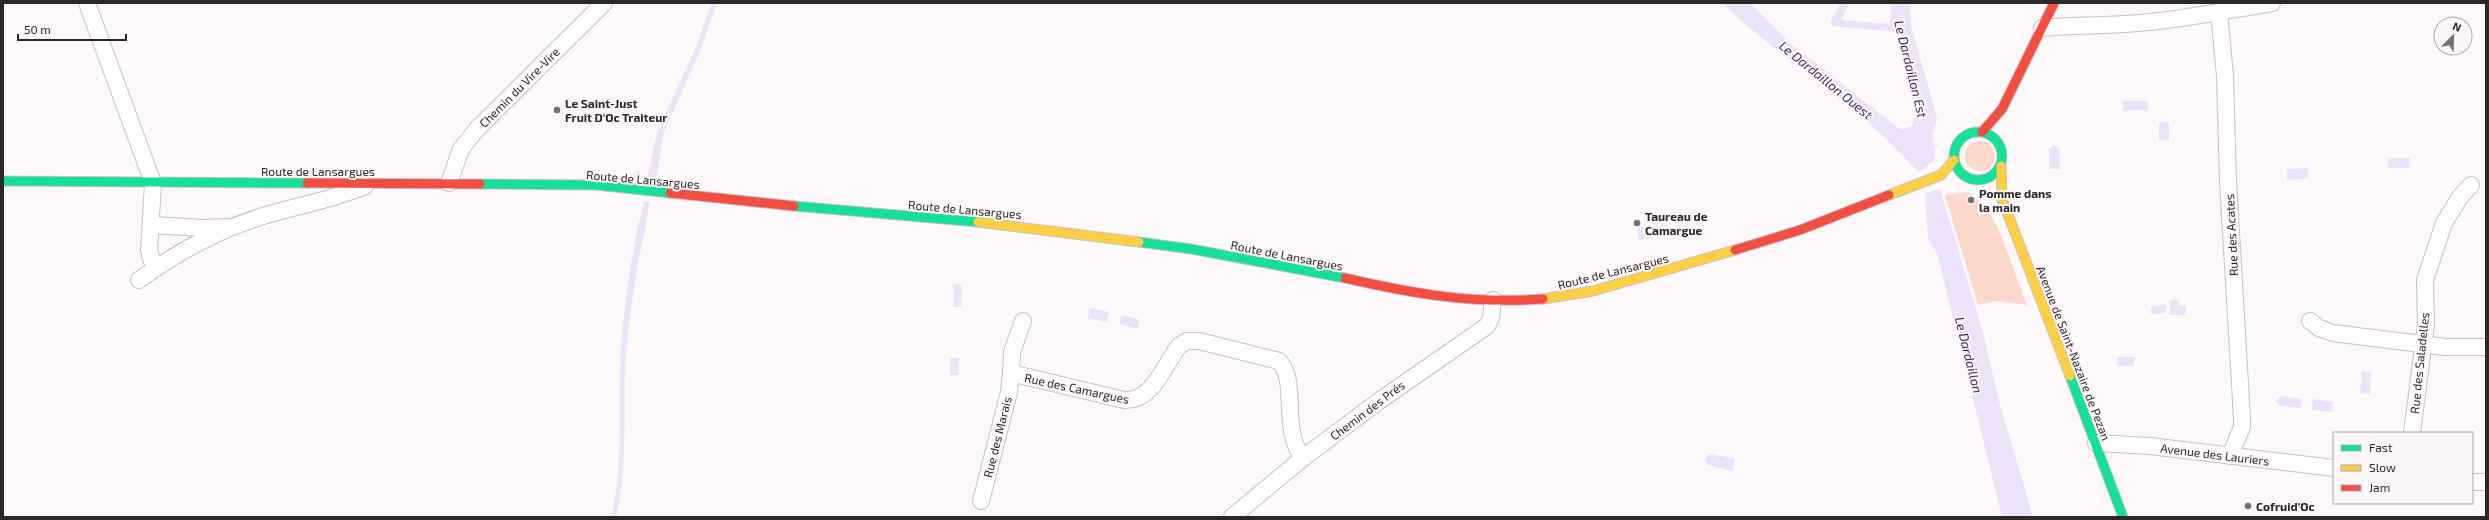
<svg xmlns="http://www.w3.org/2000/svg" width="2489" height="520" viewBox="0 0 2489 520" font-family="'Exo 2',sans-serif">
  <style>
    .green { fill: #fbd8ca }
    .water { fill: #eee2fb }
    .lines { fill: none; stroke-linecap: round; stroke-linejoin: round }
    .street-casing { stroke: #c6c2c4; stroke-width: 18 }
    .fast-casing { stroke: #c6c2c4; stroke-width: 11 }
    .slow-casing { stroke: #c6c2c4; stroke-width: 11 }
    .jam-casing { stroke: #c6c2c4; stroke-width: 11 }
    .street { stroke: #fffefe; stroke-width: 16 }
    .fast { stroke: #16e098; stroke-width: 9 }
    .slow { stroke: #ffcf43; stroke-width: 9 }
    .jam { stroke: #f24e42; stroke-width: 9 }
    .poi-dot { fill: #757173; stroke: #fef7fa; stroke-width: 1.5 }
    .labels { text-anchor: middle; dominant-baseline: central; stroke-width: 4; stroke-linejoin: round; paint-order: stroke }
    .street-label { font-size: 12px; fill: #2c282a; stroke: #fef7fa }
    .poi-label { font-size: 12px; font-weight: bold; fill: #2c282a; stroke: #fef7fa; text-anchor: start }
    .water-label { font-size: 13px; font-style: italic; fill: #421e63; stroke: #fef7fa }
  </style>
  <rect width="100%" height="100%" fill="#fdf8fa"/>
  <g class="green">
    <circle cx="1980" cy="156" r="15"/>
    <path d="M1968 192 1986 207 1999 230 2027 305 1996 301 1978 305 1945 195Z"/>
  </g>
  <g class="water">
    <path d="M712 3H717L698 56 664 132 656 181 647 179 657 133 695 49Z"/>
    <path d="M1722 3H1750L1791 44 1901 130 1912 126 1916 112 1896 32 1832 26 1830 22 1841 3H1850L1841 20 1890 24 1891 3H1910L1911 25 1937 118 1933 135 1935 157 1934 161 1918 172C1861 106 1785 63 1722 3Z"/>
    <path d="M2123 101H2148V110L2123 111Z"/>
    <rect x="2159" y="122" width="10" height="18"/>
    <path d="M2054 145 2059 148 2060 169H2049V148Z"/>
    <path d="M2388 158H2410L2409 168H2388Z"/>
    <path d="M2308 168V178L2287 180V169Z"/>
    <path d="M1940 189 1983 332 1999 401 2033 517H2002L1938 256 1928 238 1925 193Z"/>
    <path d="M644 201 650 202C641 250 631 296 627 344 621 402 630 460 616 517H611C623 467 618 423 620 372 622 315 630 257 644 201Z"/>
    <path d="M1650 226 1652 238 1639 240 1637 228Z"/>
    <path d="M954 284 962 285 961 307H953Z"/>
    <path d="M2170 300H2179V306H2186V315H2170Z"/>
    <path d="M2166 305V313L2151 314V306Z"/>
    <path d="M1090 308 1109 312 1107 322 1088 318Z"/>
    <path d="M1122 315 1140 320 1138 329 1119 324Z"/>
    <rect x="2117" y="357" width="17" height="9"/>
    <path d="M950 358H959L958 375H950Z"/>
    <path d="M2362 371 2371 372 2370 394 2360 393Z"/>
    <path d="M2281 396 2302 399 2301 408 2280 406 2275 401Z"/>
    <path d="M2313 399 2333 402 2332 412 2312 410Z"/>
    <path d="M1710 454 1735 459 1732 471 1708 465 1704 459Z"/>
  </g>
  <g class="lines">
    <g class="street-casing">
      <g id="street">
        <path d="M87 3 153 183 149 250 151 259 157 266"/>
        <path d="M2219 12 2225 76 2228 182 2242 418V427L2230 456"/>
        <path d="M2042 28C2069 25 2096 26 2124 24 2174 21 2223 11 2272 3"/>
        <path d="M449 183 461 149 477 129 604 3"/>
        <path d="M152 225 202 228 226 227"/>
        <path d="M139 280C181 249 230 224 281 211 310 203 337 198 365 186"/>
        <path d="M1023 321 1012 352 1011 373 1124 400C1153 402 1164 365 1179 346L1187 341H1199L1279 361C1299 382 1280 429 1303 458"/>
        <path d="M2310 321 2319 328 2333 333 2445 347H2486"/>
        <path d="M2412 433 2426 325 2425 280 2444 223 2460 197 2471 185"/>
        <path d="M2096 443 2150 446 2334 468"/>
        <path d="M2472 482H2486"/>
        <path d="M981 501 1009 392 1011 373"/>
        <path d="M1232 517 1303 458 1379 401 1487 326 1491 318 1493 300"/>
      </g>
    </g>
    <g class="fast-casing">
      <g id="fast">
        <circle cx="1978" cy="156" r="24"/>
        <path d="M3 181 307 183"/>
        <path d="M480 184 596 185 670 193"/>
        <path d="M794 206 978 222"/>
        <path d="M1139 242 1191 249 1345 278"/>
        <path d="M2070 376 2123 517"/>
      </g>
    </g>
    <g class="slow-casing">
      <g id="slow">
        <path d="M2001 166 2002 199 2070 376"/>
        <path d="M1889 195 1941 175 1954 160"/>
        <path d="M978 222 1139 242"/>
        <path d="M1543 299 1593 291 1735 250"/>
      </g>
    </g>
    <g class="jam-casing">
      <g id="jam">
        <path d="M1982 132 2002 109 2054 3"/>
        <path d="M307 183 480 184"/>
        <path d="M670 193 794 206"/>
        <path d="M1735 250 1800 230 1889 195"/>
        <path d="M1345 278C1414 294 1472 304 1543 299"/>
      </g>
    </g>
    <use href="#street" class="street"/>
    <use href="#fast" class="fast"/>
    <use href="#slow" class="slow"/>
    <use href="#jam" class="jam"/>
  </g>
  <g class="poi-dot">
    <circle cx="557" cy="110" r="4"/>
    <circle cx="1971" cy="200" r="4"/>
    <circle cx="1637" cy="223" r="4"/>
    <circle cx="2248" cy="506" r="4"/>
  </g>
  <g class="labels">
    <g class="street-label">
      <text transform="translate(519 87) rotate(-45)">Chemin du Vire-Vire</text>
      <text x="318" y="171">Route de Lansargues</text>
      <text transform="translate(643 179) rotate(5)">Route de Lansargues</text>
      <text transform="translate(965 209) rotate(5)">Route de Lansargues</text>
      <text transform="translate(2231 235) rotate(-93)">Rue des Acates</text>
      <text transform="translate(1287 255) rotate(11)">Route de Lansargues</text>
      <text transform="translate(1613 271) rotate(-14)">Route de Lansargues</text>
      <text transform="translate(2074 353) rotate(69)">Avenue de Saint-Nazaire de Pezan</text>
      <text transform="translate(2419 363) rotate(-84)">Rue des Saladelles</text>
      <text transform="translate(1077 388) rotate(12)">Rue des Camargues</text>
      <text transform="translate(1367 410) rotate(-37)">Chemin des Prés</text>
      <text transform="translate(997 437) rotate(-76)">Rue des Marais</text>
      <text transform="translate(2215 454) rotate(7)">Avenue des Lauriers</text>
    </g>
    <g class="poi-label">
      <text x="565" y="103">Le Saint-Just<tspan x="565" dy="14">Fruit D'Oc Traiteur</tspan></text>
      <text x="1979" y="193">Pomme dans<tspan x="1979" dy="14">la main</tspan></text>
      <text x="1645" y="216">Taureau de<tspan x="1645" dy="14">Camargue</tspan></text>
      <text x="2256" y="506">Cofruid’Oc</text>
    </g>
    <g class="water-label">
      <text transform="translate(1911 69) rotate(76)">Le Dardaillon Est</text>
      <text transform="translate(1826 80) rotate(39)">Le Dardaillon Ouest</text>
      <text transform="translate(1969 355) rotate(76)">Le Dardaillon</text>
    </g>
  </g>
  <rect width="2489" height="520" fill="none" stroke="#2c282a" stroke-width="8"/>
  <rect x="2333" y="432" width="140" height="72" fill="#fef7fa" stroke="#aaa4a7"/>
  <rect x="2341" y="445" width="20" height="6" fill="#16e098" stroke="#aaa4a7"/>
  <text x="2369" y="452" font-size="12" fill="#2c282a">Fast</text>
  <rect x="2341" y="465" width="20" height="6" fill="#ffcf43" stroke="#aaa4a7"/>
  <text x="2369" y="472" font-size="12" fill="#2c282a">Slow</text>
  <rect x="2341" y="485" width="20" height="6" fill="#f24e42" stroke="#aaa4a7"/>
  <text x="2369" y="492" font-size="12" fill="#2c282a">Jam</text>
  <g transform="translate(2453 36) rotate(23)"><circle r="19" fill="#fef7fa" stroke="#aaa4a7"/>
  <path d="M0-3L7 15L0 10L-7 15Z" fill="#757173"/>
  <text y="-6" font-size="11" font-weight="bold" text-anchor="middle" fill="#2c282a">N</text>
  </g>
  <path d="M18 34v6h108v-6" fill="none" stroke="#2c282a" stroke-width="2"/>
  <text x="24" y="34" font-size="12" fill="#2c282a" stroke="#fef7fa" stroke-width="3" paint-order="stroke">50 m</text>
</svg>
